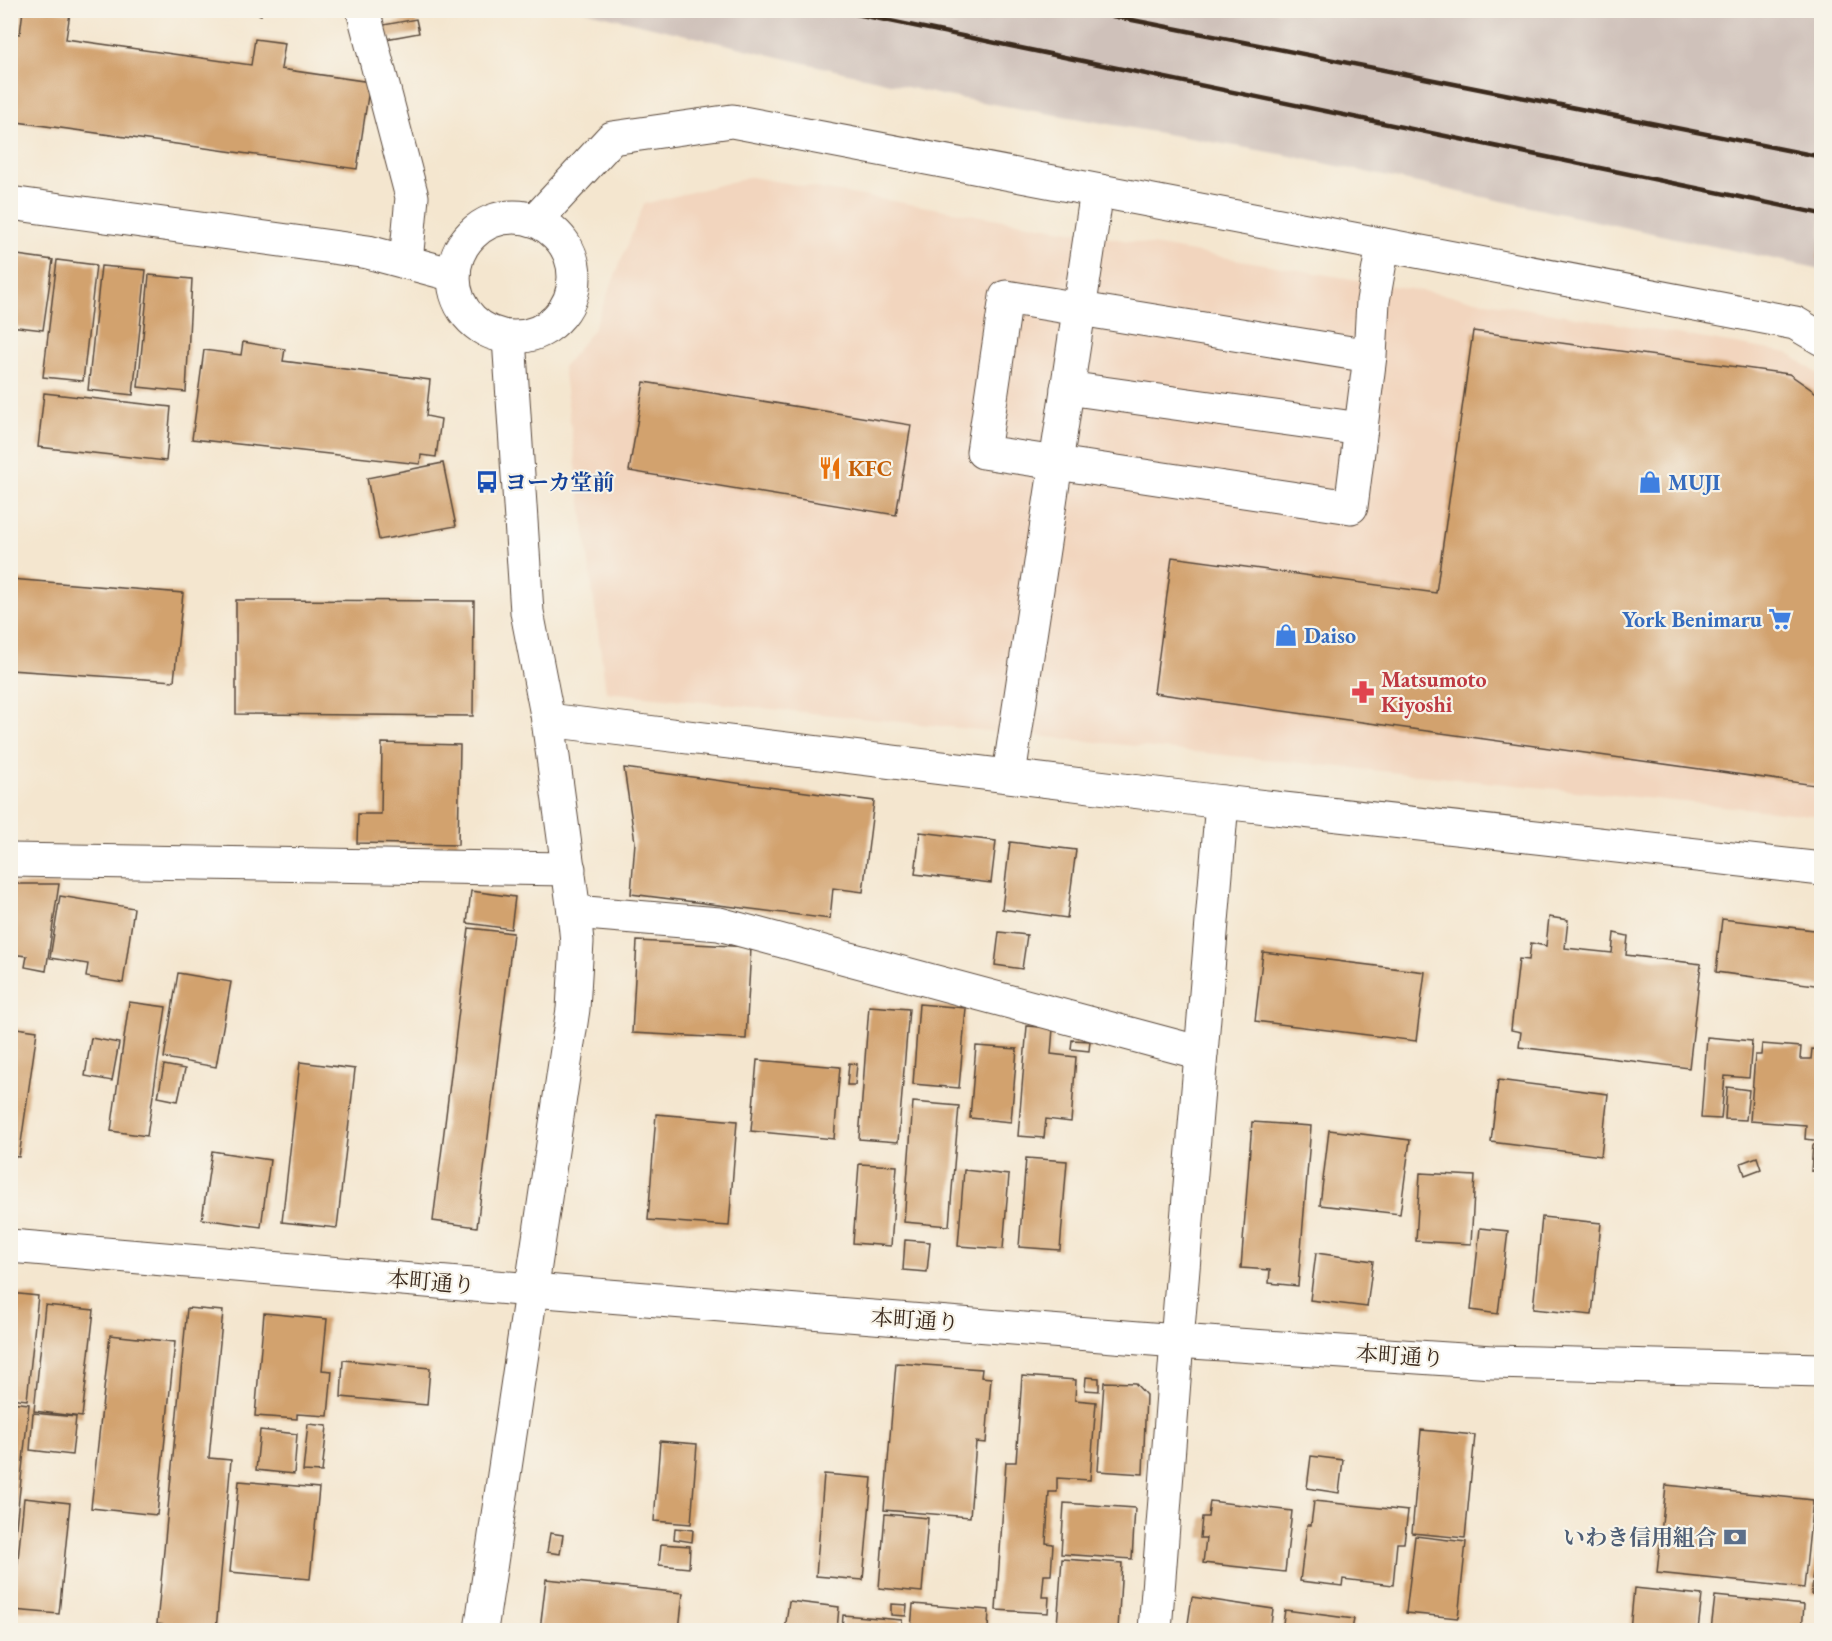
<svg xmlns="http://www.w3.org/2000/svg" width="1832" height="1641" viewBox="0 0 1832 1641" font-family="'EB Garamond','Noto Serif JP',serif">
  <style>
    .built { fill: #f2d5be }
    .industrial { fill: #cfc1ba }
    .building { fill: #d2a26e }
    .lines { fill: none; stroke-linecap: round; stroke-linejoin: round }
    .minor-casing { stroke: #574639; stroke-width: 35 }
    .minor { stroke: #fff; stroke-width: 33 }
    .rail { stroke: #3b2a1e; stroke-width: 4.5 }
    .labels { text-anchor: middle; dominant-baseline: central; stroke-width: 4.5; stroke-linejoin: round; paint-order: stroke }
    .food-label { font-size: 22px; font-weight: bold; fill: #c56008; stroke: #f7f3e8; text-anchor: start }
    .transit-label { font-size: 22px; font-weight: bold; fill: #164399; stroke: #f7f3e8; text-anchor: start }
    .shop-label { font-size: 22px; font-weight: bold; fill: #366cbe; stroke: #f7f3e8; text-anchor: start }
    .health-label { font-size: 22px; font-weight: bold; fill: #be3a42; stroke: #f7f3e8; text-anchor: start }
    .street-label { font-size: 22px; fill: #3b2a1e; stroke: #f7f3e8 }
    .service-label { font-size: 22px; font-weight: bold; fill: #4e5e75; stroke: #f7f3e8; text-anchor: end }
  </style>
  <rect width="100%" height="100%" fill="#f7f3e8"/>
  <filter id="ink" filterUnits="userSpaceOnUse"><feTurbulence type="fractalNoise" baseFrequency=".0167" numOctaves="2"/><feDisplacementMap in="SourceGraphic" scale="12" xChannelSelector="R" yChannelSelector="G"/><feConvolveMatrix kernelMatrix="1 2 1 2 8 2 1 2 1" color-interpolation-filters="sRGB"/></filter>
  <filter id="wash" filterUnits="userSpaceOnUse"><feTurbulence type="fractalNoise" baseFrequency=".008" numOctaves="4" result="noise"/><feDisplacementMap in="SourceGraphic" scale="24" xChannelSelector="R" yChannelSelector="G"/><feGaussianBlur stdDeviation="1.35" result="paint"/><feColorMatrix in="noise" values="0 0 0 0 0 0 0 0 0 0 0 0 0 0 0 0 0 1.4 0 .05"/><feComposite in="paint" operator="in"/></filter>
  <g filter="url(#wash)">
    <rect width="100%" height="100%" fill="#f4e6cf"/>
    <path class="built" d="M751 177 1788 353 1821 376V816L606 692 563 367 593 330 644 204Z"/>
    <path class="industrial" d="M1795 10 1822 15 1821 269 1281 154 941 95 584 11Z"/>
    <g id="blocks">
      <g class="building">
        <path d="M23 10H50L70 13 66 39 251 65 255 39 285 43 281 69 370 82 357 169 10 121V32L20 34Z"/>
        <path d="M246 10H262L261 15Z"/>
        <path d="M416 19 419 33 380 40 378 26Z"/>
        <path d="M1820 243H1822V261L1817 260Z"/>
        <path d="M10 254 53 260 43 330 10 326Z"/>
        <path d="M57 260 96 265 83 381 43 377Z"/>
        <path d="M101 266 146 270 133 395 88 390Z"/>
        <path d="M149 275 192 279 186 392 138 387Z"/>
        <path d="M1473 331 1789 374 1822 397V786L1154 693 1172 557 1436 593Z"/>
        <path d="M243 342 285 349 283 361 430 380 426 416 441 419 436 457 421 455 420 464 192 439 204 350 241 355Z"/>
        <path d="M644 382 911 425 896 515 629 471Z"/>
        <path d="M44 393 171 407 166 461 38 447Z"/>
        <path d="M443 463 456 526 379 540 367 478Z"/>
        <path d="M10 579 183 593 174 681 10 670Z"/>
        <path d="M236 600 474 601 473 716 236 714Z"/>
        <path d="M382 743 460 745 458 845 357 843 358 814H381Z"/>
        <path d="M624 768 874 801 863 892 833 888 830 919 631 894 635 842Z"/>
        <path d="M920 832 996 841 991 883 915 874Z"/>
        <path d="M1010 842 1076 850 1067 918 1002 909Z"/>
        <path d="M10 884H59L46 971 25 967 27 956 10 954Z"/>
        <path d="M471 891 515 897 511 929 467 923Z"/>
        <path d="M60 896 134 908 123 983 86 977 88 964 50 958Z"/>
        <path d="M1549 917 1568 920 1565 948 1612 953 1614 933 1628 936 1626 955 1701 964 1689 1068 1519 1047 1521 1032 1511 1030 1519 959 1529 960 1531 943 1546 946Z"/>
        <path d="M1722 919 1822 931V986L1716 972Z"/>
        <path d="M469 928 513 933 477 1227 433 1221Z"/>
        <path d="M999 932 1027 935 1022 969 995 965Z"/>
        <path d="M637 941 751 947 746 1039 632 1033Z"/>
        <path d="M1263 952 1425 972 1416 1041 1255 1021Z"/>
        <path d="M178 973 231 982 216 1067 164 1058Z"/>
        <path d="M129 1002 166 1007 147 1136 111 1131Z"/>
        <path d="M919 1004 966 1008 959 1088 913 1084Z"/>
        <path d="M869 1006 909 1009 898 1142 859 1139Z"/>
        <path d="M1027 1026 1053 1028 1051 1054 1076 1057 1071 1122 1046 1119 1044 1138 1018 1136Z"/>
        <path d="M10 1027 37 1031 19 1157 10 1156Z"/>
        <path d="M1707 1037 1752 1041 1749 1078 1725 1076 1721 1119 1701 1118Z"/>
        <path d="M91 1038 119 1043 112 1081 85 1076Z"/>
        <path d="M1072 1040 1090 1041 1089 1051 1071 1049Z"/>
        <path d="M1762 1044 1801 1047 1800 1059H1811L1812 1049 1822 1050V1141L1805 1139 1806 1125 1750 1121 1755 1055H1761Z"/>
        <path d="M976 1046 1017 1049 1011 1122 970 1118Z"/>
        <path d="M757 1060 840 1067 834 1139 751 1131Z"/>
        <path d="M300 1062 355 1069 337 1228 282 1222Z"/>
        <path d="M849 1063 857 1064 855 1085H847Z"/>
        <path d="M164 1065 185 1069 178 1101 158 1097Z"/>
        <path d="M1498 1080 1608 1094 1601 1156 1491 1142Z"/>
        <path d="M1727 1087 1749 1090 1746 1120 1725 1119Z"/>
        <path d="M913 1102 959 1106 949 1226 904 1222Z"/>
        <path d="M656 1114 737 1121 729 1226 648 1220Z"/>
        <path d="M1252 1122 1311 1126 1298 1286 1269 1283 1270 1270 1241 1268Z"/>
        <path d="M1329 1130 1410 1140 1400 1214 1320 1205Z"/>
        <path d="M1813 1145H1822V1172L1811 1171Z"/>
        <path d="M212 1151 270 1160 261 1227 202 1219Z"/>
        <path d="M1757 1157 1761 1169 1745 1175 1741 1163Z"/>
        <path d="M1026 1158 1067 1161 1060 1250 1019 1247Z"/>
        <path d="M859 1164 897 1166 891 1246 853 1243Z"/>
        <path d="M964 1170 1009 1175 1003 1249 958 1246Z"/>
        <path d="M1420 1173 1475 1176 1471 1244 1416 1241Z"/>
        <path d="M1542 1217 1601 1223 1592 1315 1533 1309Z"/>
        <path d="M1480 1228 1508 1231 1498 1314 1471 1310Z"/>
        <path d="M905 1240 930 1242 927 1272 903 1270Z"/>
        <path d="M1316 1253 1373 1261 1367 1307 1310 1300Z"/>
        <path d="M10 1293 38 1296 27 1400 10 1398Z"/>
        <path d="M45 1305 94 1310 82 1417 34 1411Z"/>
        <path d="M187 1308 223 1311 209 1458 231 1460 216 1630 157 1624Z"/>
        <path d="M264 1313 327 1319 322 1370 332 1371 328 1416 297 1414V1419L255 1416Z"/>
        <path d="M110 1335 175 1342 157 1515 91 1508Z"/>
        <path d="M343 1360 430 1368 427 1405 341 1397Z"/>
        <path d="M896 1363 982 1369 981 1377 991 1378 986 1443 976 1442 970 1517 884 1510Z"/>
        <path d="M1022 1376 1076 1380 1075 1400 1096 1402 1090 1480 1057 1478V1492H1049L1046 1543 1053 1544 1051 1575H1044L1042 1597H1049L1048 1613 996 1610 1006 1462H1016Z"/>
        <path d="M1086 1377 1099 1378V1391L1085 1390Z"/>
        <path d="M1104 1382 1135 1383 1146 1395 1143 1474 1098 1471Z"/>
        <path d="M10 1402 29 1404 15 1536H10Z"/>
        <path d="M33 1413 76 1417 72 1455 30 1450Z"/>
        <path d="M308 1424 327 1426 322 1472 303 1471Z"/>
        <path d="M260 1430 297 1434 294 1474 256 1470Z"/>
        <path d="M1421 1430 1475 1435 1465 1538 1412 1533Z"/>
        <path d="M660 1441 697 1444 691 1524 654 1521Z"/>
        <path d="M1311 1456 1343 1460 1339 1493 1307 1488Z"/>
        <path d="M824 1474 872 1478 863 1580 816 1576Z"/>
        <path d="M239 1481 319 1488 310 1579 230 1572Z"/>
        <path d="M1666 1485 1813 1500 1804 1588 1657 1573Z"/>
        <path d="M24 1498 70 1503 59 1614 13 1610Z"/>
        <path d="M1210 1501 1292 1511 1285 1572 1203 1563 1206 1538H1200L1202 1517H1208Z"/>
        <path d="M1314 1501 1408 1511 1404 1543H1397L1393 1585 1343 1579 1342 1586 1300 1581 1307 1525H1311Z"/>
        <path d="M1064 1503 1135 1508 1132 1559 1061 1554Z"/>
        <path d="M885 1514 928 1518 922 1592 879 1588Z"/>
        <path d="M1820 1519H1822V1580L1812 1579Z"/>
        <path d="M675 1528 693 1530 692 1542 674 1539Z"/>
        <path d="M550 1533 563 1535 560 1554 547 1552Z"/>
        <path d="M1415 1536 1466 1542 1458 1618 1406 1613Z"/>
        <path d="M661 1544 690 1546 689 1568 659 1565Z"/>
        <path d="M1062 1559 1122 1563 1118 1630 1057 1626Z"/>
        <path d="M546 1579 683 1593 679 1630H540Z"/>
        <path d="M1813 1583 1822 1584V1595L1811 1594Z"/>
        <path d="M1634 1588 1702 1595 1698 1630H1630Z"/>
        <path d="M1715 1596 1804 1605 1802 1630H1711Z"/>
        <path d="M1192 1597 1273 1609 1270 1630H1187Z"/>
        <path d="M789 1601 839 1607 837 1630H785Z"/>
        <path d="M891 1604 907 1605 906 1616 891 1615Z"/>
        <path d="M913 1604 989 1610 988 1630H911Z"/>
        <path d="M1285 1610 1354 1619 1352 1630H1282Z"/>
        <path d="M843 1615 902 1620 901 1630H842Z"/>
      </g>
    </g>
  </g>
  <g filter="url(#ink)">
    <use href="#blocks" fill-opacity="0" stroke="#574639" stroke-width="1.5"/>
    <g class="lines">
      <g class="minor-casing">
        <g id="minor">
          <path d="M363 10 412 197 406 262"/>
          <path d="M10 203 368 252 454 275"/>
          <circle cx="514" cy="277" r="60"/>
          <path d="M536 220 612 138 732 121 1795 323 1822 339"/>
          <path d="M1370 356 1006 297 983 452 1351 507 1370 356 1373 301 1383 245"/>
          <path d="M1067 388 1361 429"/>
          <path d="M548 720 1222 802 1822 869"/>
          <path d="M1009 775 1097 191"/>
          <path d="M10 860 569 869"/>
          <path d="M574 912 719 924 1201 1053"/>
          <path d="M10 1246 532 1290 1177 1341 1493 1362 1822 1370"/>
          <path d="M481 1630 573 1009 577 942 574 912 548 720 527 612 509 338"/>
          <path d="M1155 1630 1177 1341 1222 802"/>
        </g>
      </g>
      <use href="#minor" class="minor"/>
      <g class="rail">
        <path d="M837 10 1822 214"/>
        <path d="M1082 10 1822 157"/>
      </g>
    </g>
  </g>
  <defs>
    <g id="restaurant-bare" transform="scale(1.8)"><path d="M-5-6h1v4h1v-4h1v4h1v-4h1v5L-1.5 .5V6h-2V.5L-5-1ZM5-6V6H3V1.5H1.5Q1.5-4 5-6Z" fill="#e8710a" stroke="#f7f3e8" stroke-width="2.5" paint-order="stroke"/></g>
    <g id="bus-bare" transform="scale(1.8)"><path d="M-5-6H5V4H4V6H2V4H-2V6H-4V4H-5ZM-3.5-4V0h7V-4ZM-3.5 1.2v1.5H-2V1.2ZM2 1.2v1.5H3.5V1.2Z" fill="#1a4fb4" stroke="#f7f3e8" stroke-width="2.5" paint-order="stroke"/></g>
    <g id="shop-bare" transform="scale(1.8)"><path d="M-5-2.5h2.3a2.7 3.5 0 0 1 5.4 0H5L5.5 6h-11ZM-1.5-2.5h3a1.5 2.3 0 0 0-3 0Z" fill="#3f7fe0" stroke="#f7f3e8" stroke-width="2.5" paint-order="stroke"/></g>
    <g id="supermarket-bare" transform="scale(1.8)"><path d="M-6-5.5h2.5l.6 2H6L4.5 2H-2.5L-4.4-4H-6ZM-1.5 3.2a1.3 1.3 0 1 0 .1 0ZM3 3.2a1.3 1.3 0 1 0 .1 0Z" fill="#3f7fe0" stroke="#f7f3e8" stroke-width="2.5" paint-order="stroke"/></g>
    <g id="pharmacy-bare" transform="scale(1.8)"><path d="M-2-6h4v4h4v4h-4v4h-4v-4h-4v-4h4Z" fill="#e0444e" stroke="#f7f3e8" stroke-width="2.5" paint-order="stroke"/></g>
    <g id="bank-bare" transform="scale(1.8)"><path d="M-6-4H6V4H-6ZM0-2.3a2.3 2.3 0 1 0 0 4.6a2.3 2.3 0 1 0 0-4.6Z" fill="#5c6f8a" stroke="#f7f3e8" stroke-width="2.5" paint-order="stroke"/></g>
  </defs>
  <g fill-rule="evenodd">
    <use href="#restaurant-bare" x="830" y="468"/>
    <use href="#bus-bare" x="487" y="482"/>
    <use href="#shop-bare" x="1650" y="482"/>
    <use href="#supermarket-bare" x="1780" y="619"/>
    <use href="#shop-bare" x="1286" y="635"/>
    <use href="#pharmacy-bare" x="1363" y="692"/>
    <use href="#bank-bare" x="1735" y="1537"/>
  </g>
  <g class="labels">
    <g class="food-label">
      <text x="848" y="468">KFC</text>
    </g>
    <g class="transit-label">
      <text x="505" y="482">ヨーカ堂前</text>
    </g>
    <g class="shop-label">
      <text x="1668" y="482">MUJI</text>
      <text x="1762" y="619" text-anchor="end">York Benimaru</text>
      <text x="1304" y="635">Daiso</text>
    </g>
    <g class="health-label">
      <text x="1381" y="679">Matsumoto<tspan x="1381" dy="25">Kiyoshi</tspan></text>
    </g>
    <g class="street-label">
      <text transform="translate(431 1282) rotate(5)">本町通り</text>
      <text transform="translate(915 1320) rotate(4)">本町通り</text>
      <text transform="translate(1400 1356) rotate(4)">本町通り</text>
    </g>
    <g class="service-label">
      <text x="1717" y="1537">いわき信用組合</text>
    </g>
  </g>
  <rect width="1832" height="1641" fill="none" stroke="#f7f3e8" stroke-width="36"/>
</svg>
